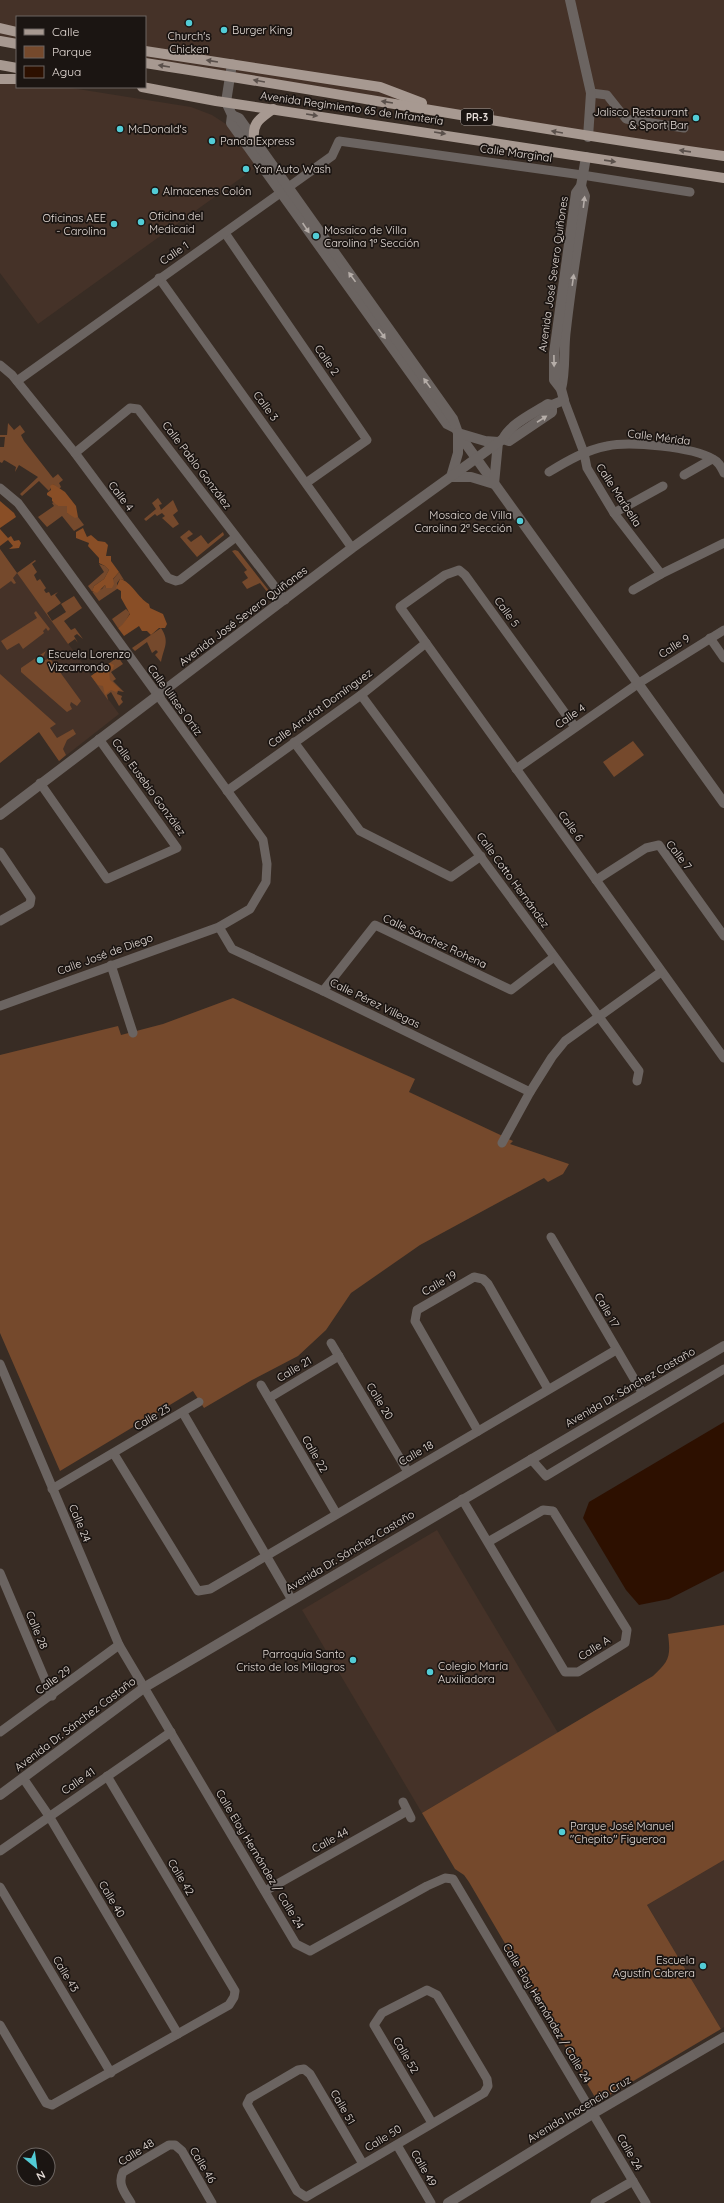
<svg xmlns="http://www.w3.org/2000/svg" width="724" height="2203" viewBox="0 0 724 2203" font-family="Quicksand,sans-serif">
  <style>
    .built { fill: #453228 }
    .green { fill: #75492c }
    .forest { fill: #894e26 }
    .water { fill: #2d1000 }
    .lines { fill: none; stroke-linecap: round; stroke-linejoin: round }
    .minor { stroke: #6b6461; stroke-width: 9 }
    .tertiary { stroke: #6b6461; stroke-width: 10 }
    .primary { stroke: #a79991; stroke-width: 10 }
    .oneway { fill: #5a504b }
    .oneway2 { fill: #b5ada8 }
    .poi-dot { fill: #52ccd6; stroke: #1b1512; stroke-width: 1.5 }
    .labels { text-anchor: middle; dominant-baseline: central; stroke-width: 3.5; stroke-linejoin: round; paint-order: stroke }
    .shield { fill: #1b1512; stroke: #a9a19d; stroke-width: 1 }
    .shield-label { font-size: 10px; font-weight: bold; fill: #e6ddd8 }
    .poi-label { font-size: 11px; fill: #e6ddd8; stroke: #1b1512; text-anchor: start }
    .street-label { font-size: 11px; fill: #e6ddd8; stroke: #1b1512 }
  </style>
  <rect width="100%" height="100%" fill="#382c24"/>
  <g class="built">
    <path d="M0 0H724V154L145 66V17H17V46L0 44Z"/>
    <path d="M0 80 17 81V87H65L191 107 212 115 232 128 259 165 38 324 0 273Z"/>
    <path d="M0 549 119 714 59 761 38 731 0 696Z"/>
    <path d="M437 1530 558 1733 422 1813 302 1610Z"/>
    <path d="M724 1860V2027L721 2029 647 1905Z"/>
  </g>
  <g class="green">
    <path d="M8 423 14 430 20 425 25 432 21 435 24 441 53 478 58 474 63 480 59 483 61 487 59 489 53 484 49 491 39 481 22 496 20 494 38 477 19 465 15 472 16 467 6 461 4 460 2 463 0 462V447H4L5 437H0V435H7Z"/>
    <path d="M158 498 162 504 159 505 161 510 173 500 178 511 173 515 179 524 173 528 162 518 165 516 162 513 157 516 155 514 146 521 144 519 156 509 152 503Z"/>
    <path d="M55 501 58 506 67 505V513L78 517 84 525 74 531 62 516 47 527 38 517 54 506 52 503Z"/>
    <path d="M189 530 193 534 187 538 191 542 201 535 208 544 223 532 224 535 197 557 180 537Z"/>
    <path d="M0 549 17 573 35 560 36 561 32 564 37 572 34 575 37 581 40 579 46 588 44 590 46 593 49 592 51 596 58 592 55 595 61 603 47 613 52 621 66 612 61 604 74 596 82 608 64 621 71 630 75 628 83 639 77 634 74 636 78 643 75 639 68 644 17 573 13 578 16 583 14 584 11 581 0 589Z"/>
    <path d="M235 550 238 551 270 592 268 593 260 583 247 589 242 582 248 578 244 572 247 570 232 551Z"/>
    <path d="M99 564 105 566 109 570 104 579 94 586 92 592 102 589 105 585 106 588 119 572 124 580 120 579 117 583V589L99 601 88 586 104 572Z"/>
    <path d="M126 609 130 613 124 624 118 628 112 619Z"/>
    <path d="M36 611 50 629 48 631 46 628 43 631 44 633 23 649 19 643 7 650 1 641 37 618 34 613Z"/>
    <path d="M161 628C170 642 164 647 161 662L155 655 158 652 156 650 152 653 147 642 135 651 132 648Z"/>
    <path d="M46 651 42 659 46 660 49 657 81 701 77 706 71 702 70 705 72 709 67 712 21 672V668Z"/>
    <path d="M118 657 123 664 111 672 116 679 113 681 124 692 118 691 117 694 122 696 121 699 123 702 119 706 111 692 107 695 108 700 91 676Z"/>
    <path d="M0 674 56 724 50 728 57 738 73 729 76 734 67 740 63 749 66 755 59 761 39 732 0 763Z"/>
    <path d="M633 741 644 755 614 777 603 762Z"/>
    <path d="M233 998 415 1079 409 1092 513 1141 510 1144 569 1164 563 1174 548 1182 544 1178 420 1245 351 1293 326 1330 298 1356 252 1380 204 1408 193 1391 60 1471 0 1333V1055L118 1026 121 1035 163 1024Z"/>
    <path d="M724 1625V1860L647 1905 721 2029 603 2099H596L469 1882 464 1875 455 1869 422 1813 653 1676C669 1661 671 1657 668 1634Z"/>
  </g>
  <g class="forest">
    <path d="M53 484 65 492 76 506 78 517 75 518 67 513V506H58L52 501V498L47 495V493L51 490 50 486Z"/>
    <path d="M0 501 14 513 16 517 0 528Z"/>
    <path d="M83 528 87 537 91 535 98 541 105 542 108 545 106 556H111V561L119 572 113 579 114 584 112 588H106L105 585 97 593 92 591 94 586 104 579 109 570 105 566 99 563V558L88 546 89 543 76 538V532Z"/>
    <path d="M0 529 8 538 11 536 14 541 19 540 21 543 19 548 9 549 13 546 8 540 0 546Z"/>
    <path d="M120 579C131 581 138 598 149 604L150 608 163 614 167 624 165 628H159L151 635 147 631H142L139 626 124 636 118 628 123 624 130 614 121 598V591L116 588Z"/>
    <path d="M110 663 114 665 113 669 109 671 110 680 120 689 116 692 111 690 105 695 103 686 98 685 91 676Z"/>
  </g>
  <path class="water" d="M724 1422V1571L669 1599 639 1605 626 1590 583 1518 589 1502Z"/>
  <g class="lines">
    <g class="minor">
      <path d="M591 93 607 95 626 119 684 128"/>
      <path d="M225 233 367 440 306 483"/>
      <path d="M159 278 352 548"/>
      <path d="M0 365 12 375 75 453 168 578 176 581 180 580 236 537"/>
      <path d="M17 381 332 156 339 141 582 175 690 192"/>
      <path d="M564 400 584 453 587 468 614 513 661 574"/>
      <path d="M75 453 130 408 138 409 285 600"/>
      <path d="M549 472C567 461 586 450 607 446 630 441 693 447 713 459 719 462 721 467 724 473"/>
      <path d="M684 475 712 459"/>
      <path d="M0 488 18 503 30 519 263 840 267 864 266 882 250 909 219 927 0 1006"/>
      <path d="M614 513 663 486"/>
      <path d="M633 590 661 574 724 543"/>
      <path d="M710 638 724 658"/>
      <path d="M361 695 639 1071 637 1081"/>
      <path d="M575 727 465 575 459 570 445 575 400 607 724 1058"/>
      <path d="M294 742 360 831 451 877 481 856"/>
      <path d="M516 769 639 683 724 630"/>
      <path d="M40 783 107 879 177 848 99 739"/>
      <path d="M227 791 361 695 426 643"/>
      <path d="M0 852 31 898 30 904 0 921"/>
      <path d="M596 880 646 848 659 845 724 936"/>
      <path d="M219 927 232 949 323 991 530 1092"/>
      <path d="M111 965 133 1033"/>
      <path d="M323 991 375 925 511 990 554 957"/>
      <path d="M502 1143 530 1092 552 1057 565 1041 661 972"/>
      <path d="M551 1237 643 1394"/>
      <path d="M331 1343 408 1472"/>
      <path d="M0 1364 119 1645 296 1944 310 1951 427 1886 445 1878 453 1879 646 2203"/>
      <path d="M261 1385 336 1513"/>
      <path d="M269 1398 339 1356"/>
      <path d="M183 1413 292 1600"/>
      <path d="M478 1431 415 1321 417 1310 474 1277 483 1279 488 1284 548 1389"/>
      <path d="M114 1454 198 1591 210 1589 616 1350"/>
      <path d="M531 1459 546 1476 724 1369"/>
      <path d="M52 1489 199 1402"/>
      <path d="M462 1499 565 1672H578L625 1643 627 1630 553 1511 543 1510 488 1542"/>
      <path d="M0 1573 52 1696"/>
      <path d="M0 1732 119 1645"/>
      <path d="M23 1778 49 1816 178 2034"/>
      <path d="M403 1802 411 1818"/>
      <path d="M0 1851 171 1732"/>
      <path d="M0 1887 111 2073"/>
      <path d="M265 1891 407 1811"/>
      <path d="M0 2025 46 2103 52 2105 229 2005 234 1997 235 1991 107 1776"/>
      <path d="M397 2145 431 2203"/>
      <path d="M363 2164 310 2074 304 2069 298 2070 250 2098 247 2104 297 2191 306 2197C366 2163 425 2128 484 2093L488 2086 487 2079 437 1995 427 1990 382 2013 374 2025 432 2123"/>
      <path d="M131 2203C125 2193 117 2184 123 2172L169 2145H175L182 2151 212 2203"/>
      <path d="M595 2203 633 2181"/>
    </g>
    <g class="tertiary">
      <path d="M570 0 591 93 588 137"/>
      <path d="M232 64 226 102 232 115 231 123 447 424 455 428"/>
      <path d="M232 115 239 118 453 419 458 433 724 803"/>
      <path d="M561 389C566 370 563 349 566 329 571 284 578 240 585 196L581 186"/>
      <path d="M458 433 485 441 498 442 494 484 471 477H451L458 453Z"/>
      <path d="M503 439 509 441 552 412V405"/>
      <path d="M0 815 352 548 503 439C510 424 534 413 548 404L552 405 564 400 561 389 554 380V353L576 193 581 186 586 157"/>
      <path d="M0 1795 145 1687 724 1346"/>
      <path d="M448 2203 594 2113 724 2037"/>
    </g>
    <g class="primary">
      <path d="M0 28 17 32"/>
      <path d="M0 41 17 44"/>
      <path d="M145 51 380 87 422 103"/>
      <path d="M145 63C338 93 530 129 724 156"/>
      <path d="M0 65 17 68"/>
      <path d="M0 79H17"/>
      <path d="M142 87 216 101 724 178"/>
      <path d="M254 140C252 122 260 119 273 109"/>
    </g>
  </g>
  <defs><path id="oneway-solid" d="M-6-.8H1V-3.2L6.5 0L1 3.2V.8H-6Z"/></defs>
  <g class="oneway">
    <use href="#oneway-solid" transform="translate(212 61) rotate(-171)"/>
    <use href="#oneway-solid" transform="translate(164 66) rotate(-171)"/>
    <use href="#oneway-solid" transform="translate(259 81) rotate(-170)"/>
    <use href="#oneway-solid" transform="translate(387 102) rotate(-171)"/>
    <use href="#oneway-solid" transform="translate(312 115) rotate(9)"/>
    <use href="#oneway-solid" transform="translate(557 132) rotate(-170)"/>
    <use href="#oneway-solid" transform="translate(440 133) rotate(9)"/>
    <use href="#oneway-solid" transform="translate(685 151) rotate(-172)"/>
    <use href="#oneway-solid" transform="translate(610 161) rotate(8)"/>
  </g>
  <g class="oneway2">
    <use href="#oneway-solid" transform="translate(584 202) rotate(-83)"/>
    <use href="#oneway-solid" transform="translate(306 228) rotate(56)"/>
    <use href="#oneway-solid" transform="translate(352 277) rotate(-126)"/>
    <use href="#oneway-solid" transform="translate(573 280) rotate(-82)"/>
    <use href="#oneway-solid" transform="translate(382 334) rotate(54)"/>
    <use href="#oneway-solid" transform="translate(554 361) rotate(89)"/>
    <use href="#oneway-solid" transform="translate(427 383) rotate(-126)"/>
    <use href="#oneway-solid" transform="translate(542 419) rotate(-33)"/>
  </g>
  <g class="poi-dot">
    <circle cx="189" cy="23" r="4"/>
    <circle cx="224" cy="30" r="4"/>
    <circle cx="696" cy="118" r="4"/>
    <circle cx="120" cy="129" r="4"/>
    <circle cx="212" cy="141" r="4"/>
    <circle cx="246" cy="169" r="4"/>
    <circle cx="155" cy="191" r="4"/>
    <circle cx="141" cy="222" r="4"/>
    <circle cx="114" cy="224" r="4"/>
    <circle cx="316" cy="236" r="4"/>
    <circle cx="520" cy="521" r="4"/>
    <circle cx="40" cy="660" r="4"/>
    <circle cx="353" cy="1660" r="4"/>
    <circle cx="430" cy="1672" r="4"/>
    <circle cx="562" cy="1832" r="4"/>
    <circle cx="703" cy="1966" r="4"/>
  </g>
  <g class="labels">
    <rect class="shield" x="461" y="109" width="32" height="16" rx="3"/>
    <g class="shield-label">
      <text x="477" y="117">PR-3</text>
    </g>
    <g class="poi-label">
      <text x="232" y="30">Burger King</text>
      <text x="189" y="36" text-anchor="middle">Church's<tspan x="189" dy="13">Chicken</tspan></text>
      <text x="688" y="112" text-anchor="end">Jalisco Restaurant<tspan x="688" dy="13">&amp; Sport Bar</tspan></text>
      <text x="128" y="129">McDonald's</text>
      <text x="220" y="141">Panda Express</text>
      <text x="254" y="169">Yan Auto Wash</text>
      <text x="163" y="191">Almacenes Colón</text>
      <text x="149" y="216">Oficina del<tspan x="149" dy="13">Medicaid</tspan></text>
      <text x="106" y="218" text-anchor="end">Oficinas AEE<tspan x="106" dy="13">- Carolina</tspan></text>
      <text x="324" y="230">Mosaico de Villa<tspan x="324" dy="13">Carolina 1ª Sección</tspan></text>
      <text x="512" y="515" text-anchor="end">Mosaico de Villa<tspan x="512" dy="13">Carolina 2ª Sección</tspan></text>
      <text x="48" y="654">Escuela Lorenzo<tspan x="48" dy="13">Vizcarrondo</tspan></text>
      <text x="345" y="1654" text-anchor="end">Parroquia Santo<tspan x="345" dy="13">Cristo de los Milagros</tspan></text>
      <text x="438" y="1666">Colegio María<tspan x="438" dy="13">Auxiliadora</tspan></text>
      <text x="570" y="1826">Parque José Manuel<tspan x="570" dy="13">"Chepito" Figueroa</tspan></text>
      <text x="695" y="1960" text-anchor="end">Escuela<tspan x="695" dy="13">Agustín Cabrera</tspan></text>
    </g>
    <g class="street-label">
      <text transform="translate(352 108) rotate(8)">Avenida Regimiento 65 de Infantería</text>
      <text transform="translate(516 153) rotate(8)">Calle Marginal</text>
      <text transform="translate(174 253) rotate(-34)">Calle 1</text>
      <text transform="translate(553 274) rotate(-82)">Avenida José Severo Quiñones</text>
      <text transform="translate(327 360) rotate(55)">Calle 2</text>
      <text transform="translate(266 406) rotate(54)">Calle 3</text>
      <text transform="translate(659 437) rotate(7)">Calle Mérida</text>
      <text transform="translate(197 465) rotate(53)">Calle Pablo González</text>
      <text transform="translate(619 495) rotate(57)">Calle Marbella</text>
      <text transform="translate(121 496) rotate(53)">Calle 4</text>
      <text transform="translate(507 612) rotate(54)">Calle 5</text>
      <text transform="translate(243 616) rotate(-37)">Avenida José Severo Quiñones</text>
      <text transform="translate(674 646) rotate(-32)">Calle 9</text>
      <text transform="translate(175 700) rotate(54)">Calle Ulises Ortiz</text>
      <text transform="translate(320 708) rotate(-36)">Calle Arrufat Domínguez</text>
      <text transform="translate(570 716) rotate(-35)">Calle 4</text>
      <text transform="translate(149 787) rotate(54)">Calle Eusebio González</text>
      <text transform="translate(571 826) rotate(54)">Calle 6</text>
      <text transform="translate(679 855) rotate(52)">Calle 7</text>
      <text transform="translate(513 880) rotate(54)">Calle Cotto Hernández</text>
      <text transform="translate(435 941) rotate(25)">Calle Sánchez Rohena</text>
      <text transform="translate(105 954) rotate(-20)">Calle José de Diego</text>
      <text transform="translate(375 1003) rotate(26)">Calle Pérez Villegas</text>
      <text transform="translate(439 1283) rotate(-30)">Calle 19</text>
      <text transform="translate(607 1310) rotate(60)">Calle 17</text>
      <text transform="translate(294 1369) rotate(-31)">Calle 21</text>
      <text transform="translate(630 1387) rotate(-30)">Avenida Dr. Sánchez Castaño</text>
      <text transform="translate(380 1401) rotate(59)">Calle 20</text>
      <text transform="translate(152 1417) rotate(-31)">Calle 23</text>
      <text transform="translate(416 1453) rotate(-30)">Calle 18</text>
      <text transform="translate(315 1454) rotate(60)">Calle 22</text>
      <text transform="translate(80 1523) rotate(67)">Calle 24</text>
      <text transform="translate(350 1551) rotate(-31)">Avenida Dr. Sánchez Castaño</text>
      <text transform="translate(37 1630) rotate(67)">Calle 28</text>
      <text transform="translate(594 1648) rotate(-32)">Calle A</text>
      <text transform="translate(53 1680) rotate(-36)">Calle 29</text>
      <text transform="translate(75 1724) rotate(-37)">Avenida Dr. Sánchez Castaño</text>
      <text transform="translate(78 1781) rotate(-35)">Calle 41</text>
      <text transform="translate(330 1840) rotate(-29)">Calle 44</text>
      <text transform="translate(260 1859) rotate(59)">Calle Eloy Hernández / Calle 24</text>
      <text transform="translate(181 1877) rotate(59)">Calle 42</text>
      <text transform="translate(112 1899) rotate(59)">Calle 40</text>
      <text transform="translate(66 1974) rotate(59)">Calle 43</text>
      <text transform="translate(547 2013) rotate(59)">Calle Eloy Hernández / Calle 24</text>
      <text transform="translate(406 2055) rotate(60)">Calle 52</text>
      <text transform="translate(343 2107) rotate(60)">Calle 51</text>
      <text transform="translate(579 2109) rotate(-31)">Avenida Inocencio Cruz</text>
      <text transform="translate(383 2138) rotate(-31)">Calle 50</text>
      <text transform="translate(136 2152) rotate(-32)">Calle 48</text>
      <text transform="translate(630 2152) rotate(60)">Calle 24</text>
      <text transform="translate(203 2165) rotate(59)">Calle 46</text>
      <text transform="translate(424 2168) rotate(60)">Calle 49</text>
    </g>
  </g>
  <rect x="16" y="16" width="130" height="72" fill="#1b1512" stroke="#6c6561"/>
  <rect x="24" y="29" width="20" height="6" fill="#a79991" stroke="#6c6561"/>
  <text x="52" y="36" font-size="12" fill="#e6ddd8">Calle</text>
  <rect x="24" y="46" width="20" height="12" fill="#75492c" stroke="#6c6561"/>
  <text x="52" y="56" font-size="12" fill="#e6ddd8">Parque</text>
  <rect x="24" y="66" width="20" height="12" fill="#2d1000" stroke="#6c6561"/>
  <text x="52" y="76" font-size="12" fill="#e6ddd8">Agua</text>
  <g transform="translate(36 2167) rotate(151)"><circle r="19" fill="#1b1512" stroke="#6c6561"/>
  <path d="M0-3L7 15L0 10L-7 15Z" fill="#52ccd6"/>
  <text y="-6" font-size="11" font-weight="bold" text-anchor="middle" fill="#e6ddd8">N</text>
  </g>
</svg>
